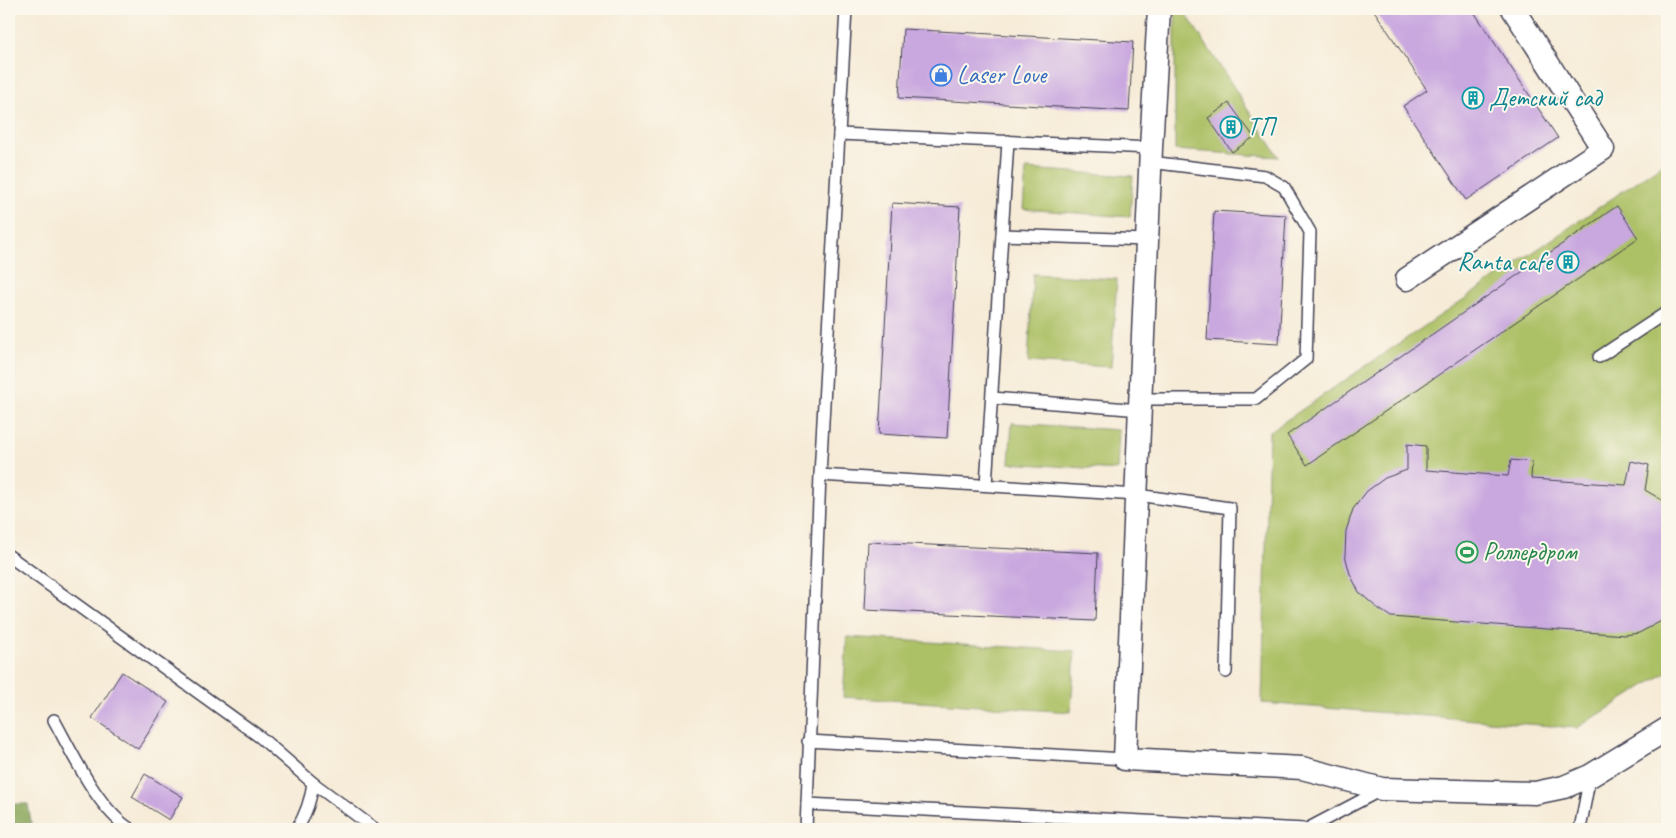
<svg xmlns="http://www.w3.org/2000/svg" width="1676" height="838" viewBox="0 0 1676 838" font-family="Caveat,sans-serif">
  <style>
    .green { fill: #acc065; stroke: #677150 }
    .forest { fill: #89a65a; stroke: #56644a }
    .building { fill: #c9a7df }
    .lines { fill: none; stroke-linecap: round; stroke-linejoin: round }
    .lane-casing { stroke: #424052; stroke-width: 14 }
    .street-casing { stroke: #424052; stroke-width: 25 }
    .lane { stroke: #fff; stroke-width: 11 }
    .street { stroke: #fff; stroke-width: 22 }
    .labels { text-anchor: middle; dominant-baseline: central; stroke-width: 4; stroke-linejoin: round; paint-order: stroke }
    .shop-label { font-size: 25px; fill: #366cbe; stroke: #fbf7ec; text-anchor: start }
    .culture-label { font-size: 25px; fill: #0d838f; stroke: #fbf7ec; text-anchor: start }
    .leisure-label { font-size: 25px; fill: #27864d; stroke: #fbf7ec; text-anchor: start }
  </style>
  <rect width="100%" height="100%" fill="#fbf7ec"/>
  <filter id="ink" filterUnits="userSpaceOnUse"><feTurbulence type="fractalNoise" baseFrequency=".02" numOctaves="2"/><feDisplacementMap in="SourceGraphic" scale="10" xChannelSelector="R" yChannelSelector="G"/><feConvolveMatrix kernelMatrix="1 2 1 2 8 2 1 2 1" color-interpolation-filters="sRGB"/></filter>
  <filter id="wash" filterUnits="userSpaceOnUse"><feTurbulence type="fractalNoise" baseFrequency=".0096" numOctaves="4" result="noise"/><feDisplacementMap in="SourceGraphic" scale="20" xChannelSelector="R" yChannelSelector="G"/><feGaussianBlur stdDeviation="1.12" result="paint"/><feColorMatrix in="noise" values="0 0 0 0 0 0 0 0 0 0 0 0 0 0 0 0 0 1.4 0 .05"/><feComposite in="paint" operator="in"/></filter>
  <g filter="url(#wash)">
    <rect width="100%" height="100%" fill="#f6ebd7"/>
    <g class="green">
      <path d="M1175 9H1183L1279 157 1175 150Z"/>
      <path d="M1667 161V672L1577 728 1262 703 1269 432Z"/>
      <path d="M1026 169 1133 176 1130 217 1023 209Z"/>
      <path d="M1033 274 1117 279 1111 367 1028 362Z"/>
      <path d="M1012 423 1119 430 1117 470 1009 463Z"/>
      <path d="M847 637 1075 651 1071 712 843 697Z"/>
    </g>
    <path class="forest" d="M9 804H28L32 829H9Z"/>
    <g id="blocks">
      <g class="building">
        <path d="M1373 9H1472L1558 138 1466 200 1403 106 1427 90Z"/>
        <path d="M903 29 1133 42 1129 111 899 98Z"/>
        <path d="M1229 103 1254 137 1232 152 1208 118Z"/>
        <path d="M892 203 960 207 947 438 879 434Z"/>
        <path d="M1617 206 1638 238 1307 465 1287 435Z"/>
        <path d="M1214 211 1286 215 1279 344 1207 340Z"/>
        <path d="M1407 444 1426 446V470L1508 476 1511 460 1532 462 1531 479 1626 485 1631 461 1649 465 1645 490 1667 503V618L1639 633 1625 635 1391 617 1376 607 1359 592 1350 574 1345 555 1346 531 1353 509 1367 491 1385 478 1407 470Z"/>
        <path d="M868 542 1098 553 1095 621 865 610Z"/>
        <path d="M122 672 168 702 138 749 92 718Z"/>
        <path d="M145 774 183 797 169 820 132 797Z"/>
      </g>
    </g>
  </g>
  <g filter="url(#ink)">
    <use href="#blocks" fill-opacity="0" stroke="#424052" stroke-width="1"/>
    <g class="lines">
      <g class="lane-casing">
        <g id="lane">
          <path d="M839 134 1151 148"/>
          <path d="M1002 235 1147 240"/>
          <path d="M1599 357 1667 312"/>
          <path d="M992 398 1141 410"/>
          <path d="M1141 399H1256L1306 359 1310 232 1284 187 1265 176 1150 162"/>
          <path d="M820 475 1137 495 1230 508 1226 672"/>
          <path d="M986 485 1008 141"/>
          <path d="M9 556 260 737 313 783C311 800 306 814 297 829"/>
          <path d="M54 720C73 754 97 808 130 829"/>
          <path d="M808 741 1125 759"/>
          <path d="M313 783 375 829"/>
          <path d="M807 804 1305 829"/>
          <path d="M806 829 820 475 846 9"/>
          <path d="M1307 829 1381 790"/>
          <path d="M1580 829 1590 776"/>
        </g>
      </g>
      <g class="street-casing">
        <g id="street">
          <path d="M1159 9 1151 148 1125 759 1302 768 1382 789 1535 793 1564 787 1590 776 1667 729"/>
          <path d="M1407 279 1603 149 1513 9"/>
        </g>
      </g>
      <use href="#lane" class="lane"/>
      <use href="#street" class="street"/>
    </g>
  </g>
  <defs>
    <g id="shop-ring" transform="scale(1.125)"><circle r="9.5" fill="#fbf7ec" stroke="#3f7fe0" stroke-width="1.5"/><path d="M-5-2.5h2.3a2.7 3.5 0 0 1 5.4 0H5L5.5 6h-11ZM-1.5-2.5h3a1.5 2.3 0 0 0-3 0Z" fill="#3f7fe0"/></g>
    <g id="building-ring" transform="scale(1.125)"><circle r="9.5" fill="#fbf7ec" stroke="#0f9aa8" stroke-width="1.5"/><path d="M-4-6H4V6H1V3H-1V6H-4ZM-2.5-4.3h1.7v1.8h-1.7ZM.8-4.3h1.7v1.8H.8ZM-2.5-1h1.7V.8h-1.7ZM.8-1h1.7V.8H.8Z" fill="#0f9aa8"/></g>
    <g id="stadium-ring" transform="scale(1.125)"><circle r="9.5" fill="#fbf7ec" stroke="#2e9e5b" stroke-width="1.5"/><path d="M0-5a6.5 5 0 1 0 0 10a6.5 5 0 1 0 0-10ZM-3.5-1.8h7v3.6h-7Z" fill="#2e9e5b"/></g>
  </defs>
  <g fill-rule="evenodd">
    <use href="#shop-ring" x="941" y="75"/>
    <use href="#building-ring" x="1473" y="98"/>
    <use href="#building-ring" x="1231" y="127"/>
    <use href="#building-ring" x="1568" y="262"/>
    <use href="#stadium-ring" x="1467" y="552"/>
  </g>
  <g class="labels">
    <g class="shop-label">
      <text x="957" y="75">Laser Love</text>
    </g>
    <g class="culture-label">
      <text x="1489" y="98">Детский сад</text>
      <text x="1247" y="127">ТП</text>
      <text x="1552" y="262" text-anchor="end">Ranta cafe</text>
    </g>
    <g class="leisure-label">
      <text x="1483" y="552">Роллердром</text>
    </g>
  </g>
  <rect width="1676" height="838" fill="none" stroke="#fbf7ec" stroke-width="30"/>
</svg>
